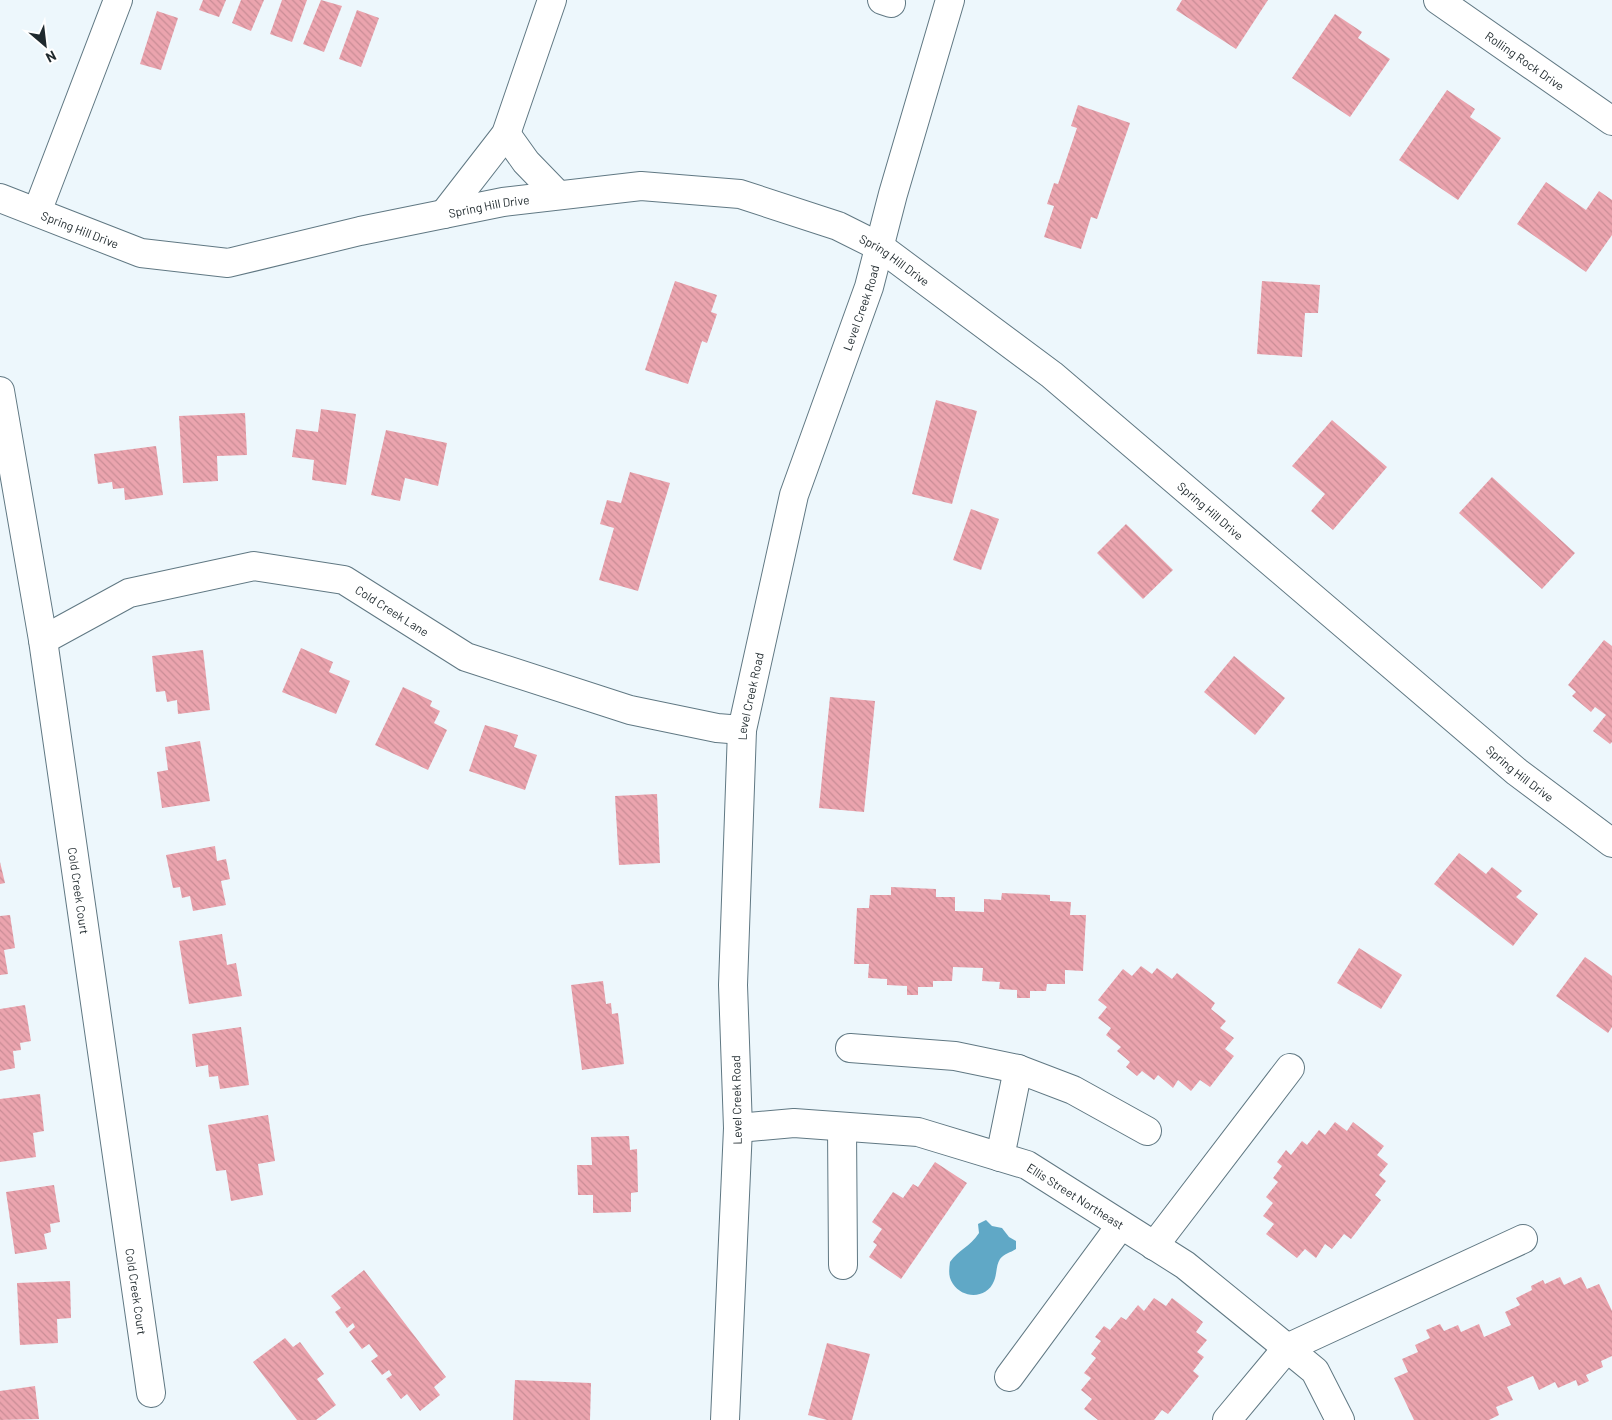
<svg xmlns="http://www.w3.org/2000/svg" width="1612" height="1420" viewBox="0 0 1612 1420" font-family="Barlow,sans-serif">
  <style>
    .water { fill: #60a8c6 }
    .building { fill: url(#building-back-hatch) }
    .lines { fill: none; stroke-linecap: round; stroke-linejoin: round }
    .minor-casing { stroke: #607883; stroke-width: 30 }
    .minor { stroke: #fff; stroke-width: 28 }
    .labels { text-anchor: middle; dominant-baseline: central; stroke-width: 4; stroke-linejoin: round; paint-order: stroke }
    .street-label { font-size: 12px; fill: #1f292d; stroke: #fff }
  </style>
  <defs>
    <pattern id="building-back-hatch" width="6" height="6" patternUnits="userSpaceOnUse" patternTransform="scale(1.25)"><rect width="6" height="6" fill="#eba4ae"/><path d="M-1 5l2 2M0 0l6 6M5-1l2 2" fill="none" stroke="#c98d96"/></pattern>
  </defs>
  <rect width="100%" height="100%" fill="#edf7fc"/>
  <path class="water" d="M986 1220 992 1226 1002 1228 1009 1237 1016 1241V1249C1010 1253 1005 1253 1000 1259 996 1265 997 1274 994 1281 987 1299 963 1299 953 1284 948 1277 949 1270 950 1262 958 1250 970 1247 979 1233L978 1224Z"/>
  <g class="building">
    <path d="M203 0H226L219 17 199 10Z"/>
    <path d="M241 0H264L251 31 232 23Z"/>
    <path d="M282 0H307L292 42 270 34Z"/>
    <path d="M321 0 342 6 324 52 303 44Z"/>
    <path d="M1182 0H1268L1236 49 1176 10Z"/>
    <path d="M357 10 379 18 361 67 339 59Z"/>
    <path d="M157 11 178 18 161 70 140 64Z"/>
    <path d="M1335 14 1362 32 1358 38 1390 59 1350 117 1292 78Z"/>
    <path d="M1447 90 1475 109 1470 117 1501 138 1458 200 1399 160Z"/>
    <path d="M1078 105 1130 123 1097 219 1091 217 1081 249 1044 237 1054 206 1047 204 1054 183 1058 184 1077 128 1071 126Z"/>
    <path d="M1546 182 1586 210 1599 191 1612 200V235L1586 272 1517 224Z"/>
    <path d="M675 281 717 295 711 312 717 314 707 343 702 341 688 384 645 370Z"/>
    <path d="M1262 281 1320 285 1318 313H1305L1302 357 1257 354Z"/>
    <path d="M936 400 977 411 952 504 912 494Z"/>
    <path d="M321 409 356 414 346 485 312 480 314 460 292 457 296 429 318 432Z"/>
    <path d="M245 413 247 455 217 456 218 481 183 483 179 416Z"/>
    <path d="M1332 420 1387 467 1333 530 1311 511 1325 494 1292 466Z"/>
    <path d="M386 430 447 443 438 486 405 478 400 501 371 495Z"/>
    <path d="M156 446 163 495 125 500 124 488 113 489 112 482 98 484 94 454Z"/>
    <path d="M630 472 670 483 638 591 599 580 614 528 600 524 607 500 621 503Z"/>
    <path d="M1492 477 1575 553 1542 589 1459 513Z"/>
    <path d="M971 509 999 519 981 570 953 560Z"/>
    <path d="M1126 524 1173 570 1143 599 1097 553Z"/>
    <path d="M1604 640 1612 646V742L1610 744 1593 731 1606 715 1595 707 1591 712 1572 696 1576 692 1568 685Z"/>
    <path d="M301 648 333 662 329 672 350 681 336 714 282 692Z"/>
    <path d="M203 650 210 710 178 714 177 700 167 702 165 691 156 692 152 656Z"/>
    <path d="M1234 656 1285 698 1255 735 1204 692Z"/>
    <path d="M403 687 432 701 430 706 440 711 434 723 447 730 428 770 375 745Z"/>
    <path d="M830 697 875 701 864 812 819 808Z"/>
    <path d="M485 725 518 735 514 747 537 755 525 790 469 771Z"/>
    <path d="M200 741 210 801 162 808 157 772 168 770 165 747Z"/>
    <path d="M657 794 660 863 619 865 615 796Z"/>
    <path d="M215 846 217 861 226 859 230 879 221 881 226 905 193 911 190 896 182 898 180 887 173 888 166 855Z"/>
    <path d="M1459 853 1486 874 1492 867 1522 891 1516 897 1538 914 1513 946 1434 884Z"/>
    <path d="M0 862 5 883 0 884Z"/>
    <path d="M891 887 936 889V897H955V911L984 912V899L1001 900 1002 893 1050 895V901L1071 902 1070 915H1086L1083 971 1065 970V984H1047L1046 991H1030V998H1017V990L999 989 1000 982 982 981 983 968 953 967 952 981H933V987H918V995H907V986L887 985V979L868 978 869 964H854L857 908H869L870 895H891Z"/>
    <path d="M10 915 15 948 4 950 8 974 0 975V916Z"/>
    <path d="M222 934 227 965 236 963 242 996 189 1004 179 941Z"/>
    <path d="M1359 948 1402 975 1381 1009 1337 983Z"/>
    <path d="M1585 957 1612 976V1027L1608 1033 1556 996Z"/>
    <path d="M1141 966 1152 974 1157 968 1172 979 1177 973 1215 1003 1211 1009 1226 1021 1220 1028 1234 1038 1225 1049 1234 1056 1210 1087 1200 1080 1191 1091 1178 1080 1173 1088 1158 1075 1154 1080 1142 1071 1137 1076 1126 1067 1130 1062 1117 1051 1121 1047 1106 1035 1111 1028 1098 1018 1107 1007 1098 1000 1123 969 1132 976Z"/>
    <path d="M603 981 606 1004 611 1003 612 1014 618 1013 624 1064 582 1070 571 985Z"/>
    <path d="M25 1005 31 1041 20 1043 21 1050 13 1051 15 1068 0 1071V1009Z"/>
    <path d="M241 1027 249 1085 220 1089 218 1076 209 1077 208 1065 196 1067 192 1034Z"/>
    <path d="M40 1094 44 1131 33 1133 36 1157 0 1162V1099Z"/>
    <path d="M268 1115 275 1161 258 1164 263 1195 231 1201 226 1170 216 1171 208 1125Z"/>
    <path d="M1335 1122 1347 1131 1353 1122 1384 1146 1377 1155 1388 1164 1379 1175 1386 1181 1375 1195 1381 1200 1351 1239 1344 1234 1332 1249 1325 1244 1316 1258 1305 1249 1297 1258 1266 1234 1274 1224 1263 1216 1273 1203 1266 1197 1278 1182 1273 1178 1282 1166 1277 1162 1286 1150 1291 1155 1302 1141 1307 1145 1319 1130 1325 1135Z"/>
    <path d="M629 1136 630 1150 637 1149 638 1192 631 1193V1212L593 1213V1195H578L577 1165H592L591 1137Z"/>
    <path d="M935 1162 967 1183 901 1279 869 1257 877 1245 873 1242 882 1229 872 1222 893 1192 903 1198 913 1184 918 1187Z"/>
    <path d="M54 1185 60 1222 50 1224 51 1232 44 1234 47 1249 15 1254 6 1192Z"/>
    <path d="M364 1270 446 1377 434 1387 440 1395 420 1411 407 1394 401 1399 386 1379 392 1375 389 1370 382 1375 371 1361 378 1356 369 1344 362 1349 349 1332 355 1327 353 1323 347 1328 335 1312 341 1308 331 1296Z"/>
    <path d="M1560 1277 1564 1285 1581 1277 1587 1289 1599 1284 1612 1311V1356L1601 1361 1603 1367 1586 1375 1589 1381 1578 1386 1576 1380 1558 1388 1555 1382 1539 1390 1533 1376 1507 1387 1513 1400 1496 1407 1499 1415 1489 1420H1414L1394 1378 1408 1372 1402 1359 1418 1352 1415 1345 1430 1338 1426 1330 1440 1324 1444 1331 1458 1325 1461 1332 1479 1324 1484 1337 1511 1325 1505 1312 1520 1305 1516 1298 1532 1290 1531 1286 1543 1280 1545 1284Z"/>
    <path d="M70 1281 71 1318 57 1319 58 1343 20 1345 17 1283Z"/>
    <path d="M1154 1298 1166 1306 1172 1298 1203 1322 1196 1332 1207 1340 1197 1352 1204 1357 1193 1371 1199 1376 1168 1414 1162 1410 1154 1420H1098L1084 1409 1092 1399 1081 1390 1091 1378 1084 1373 1096 1358 1091 1354 1101 1341 1095 1337 1104 1326 1110 1330 1121 1317 1126 1320 1138 1305 1144 1311Z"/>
    <path d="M285 1338 293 1347 300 1342 324 1374 317 1379 336 1405 316 1420H297L253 1362Z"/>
    <path d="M827 1343 870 1354 852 1420H827L808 1415Z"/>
    <path d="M515 1380 591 1383 590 1420H513Z"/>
    <path d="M35 1386 39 1419 0 1420V1391Z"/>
  </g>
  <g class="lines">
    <g class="minor-casing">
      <g id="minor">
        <path d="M882 0 891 3"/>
        <path id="s1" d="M1438 0 1612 121"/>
        <path d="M506 134 526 162 558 195"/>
        <path id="s2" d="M0 198 141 253 228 263 360 231 503 202 641 186 740 194 838 226 880 247 1052 375 1517 772 1612 843"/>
        <path d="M37 212 118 0"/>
        <path d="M444 214 506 134 552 0"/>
        <path id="s3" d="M0 391 43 640 151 1393"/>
        <path id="s4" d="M43 640 129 593 254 566 344 580 466 657 630 710 717 728 742 730"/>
        <path d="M850 1048 955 1056 1018 1069 1000 1157"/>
        <path d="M1018 1069 1073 1090 1147 1131"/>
        <path d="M842 1127 843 1265"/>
        <path id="s5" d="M738 1128 794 1123 918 1132 1027 1165 1185 1265 1287 1348 1315 1371 1340 1420"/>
        <path d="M1154 1246 1290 1068"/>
        <path d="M1009 1377 1121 1225"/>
        <path id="s6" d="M725 1420 738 1128 733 985 742 730 794 495 869 287 893 194 950 0"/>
        <path d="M1227 1420 1287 1348 1523 1239"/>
      </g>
    </g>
    <use href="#minor" class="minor"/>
  </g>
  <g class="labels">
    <g class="street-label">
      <text stroke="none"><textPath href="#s1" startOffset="106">Rolling Rock Drive</textPath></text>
      <text stroke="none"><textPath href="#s2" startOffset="506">Spring Hill Drive</textPath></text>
      <text stroke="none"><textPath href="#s2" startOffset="86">Spring Hill Drive</textPath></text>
      <text stroke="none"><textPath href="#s2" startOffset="928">Spring Hill Drive</textPath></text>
      <text stroke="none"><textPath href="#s6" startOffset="1130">Level Creek Road</textPath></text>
      <text stroke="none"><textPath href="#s2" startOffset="1332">Spring Hill Drive</textPath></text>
      <text stroke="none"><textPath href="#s4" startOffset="374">Cold Creek Lane</textPath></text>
      <text stroke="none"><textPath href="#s6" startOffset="725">Level Creek Road</textPath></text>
      <text stroke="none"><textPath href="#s2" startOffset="1738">Spring Hill Drive</textPath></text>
      <text stroke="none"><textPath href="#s3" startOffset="506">Cold Creek Court</textPath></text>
      <text transform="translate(736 1100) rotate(-91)">Level Creek Road</text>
      <text stroke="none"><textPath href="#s5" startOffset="352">Ellis Street Northeast</textPath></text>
      <text stroke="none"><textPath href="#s3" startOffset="911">Cold Creek Court</textPath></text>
    </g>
  </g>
  <g transform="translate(45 45) rotate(152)" stroke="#ffffff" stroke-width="4" paint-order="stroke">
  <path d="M0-4L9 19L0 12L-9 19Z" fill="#1f292d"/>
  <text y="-8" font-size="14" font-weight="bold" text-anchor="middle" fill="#1f292d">N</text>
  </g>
</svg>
